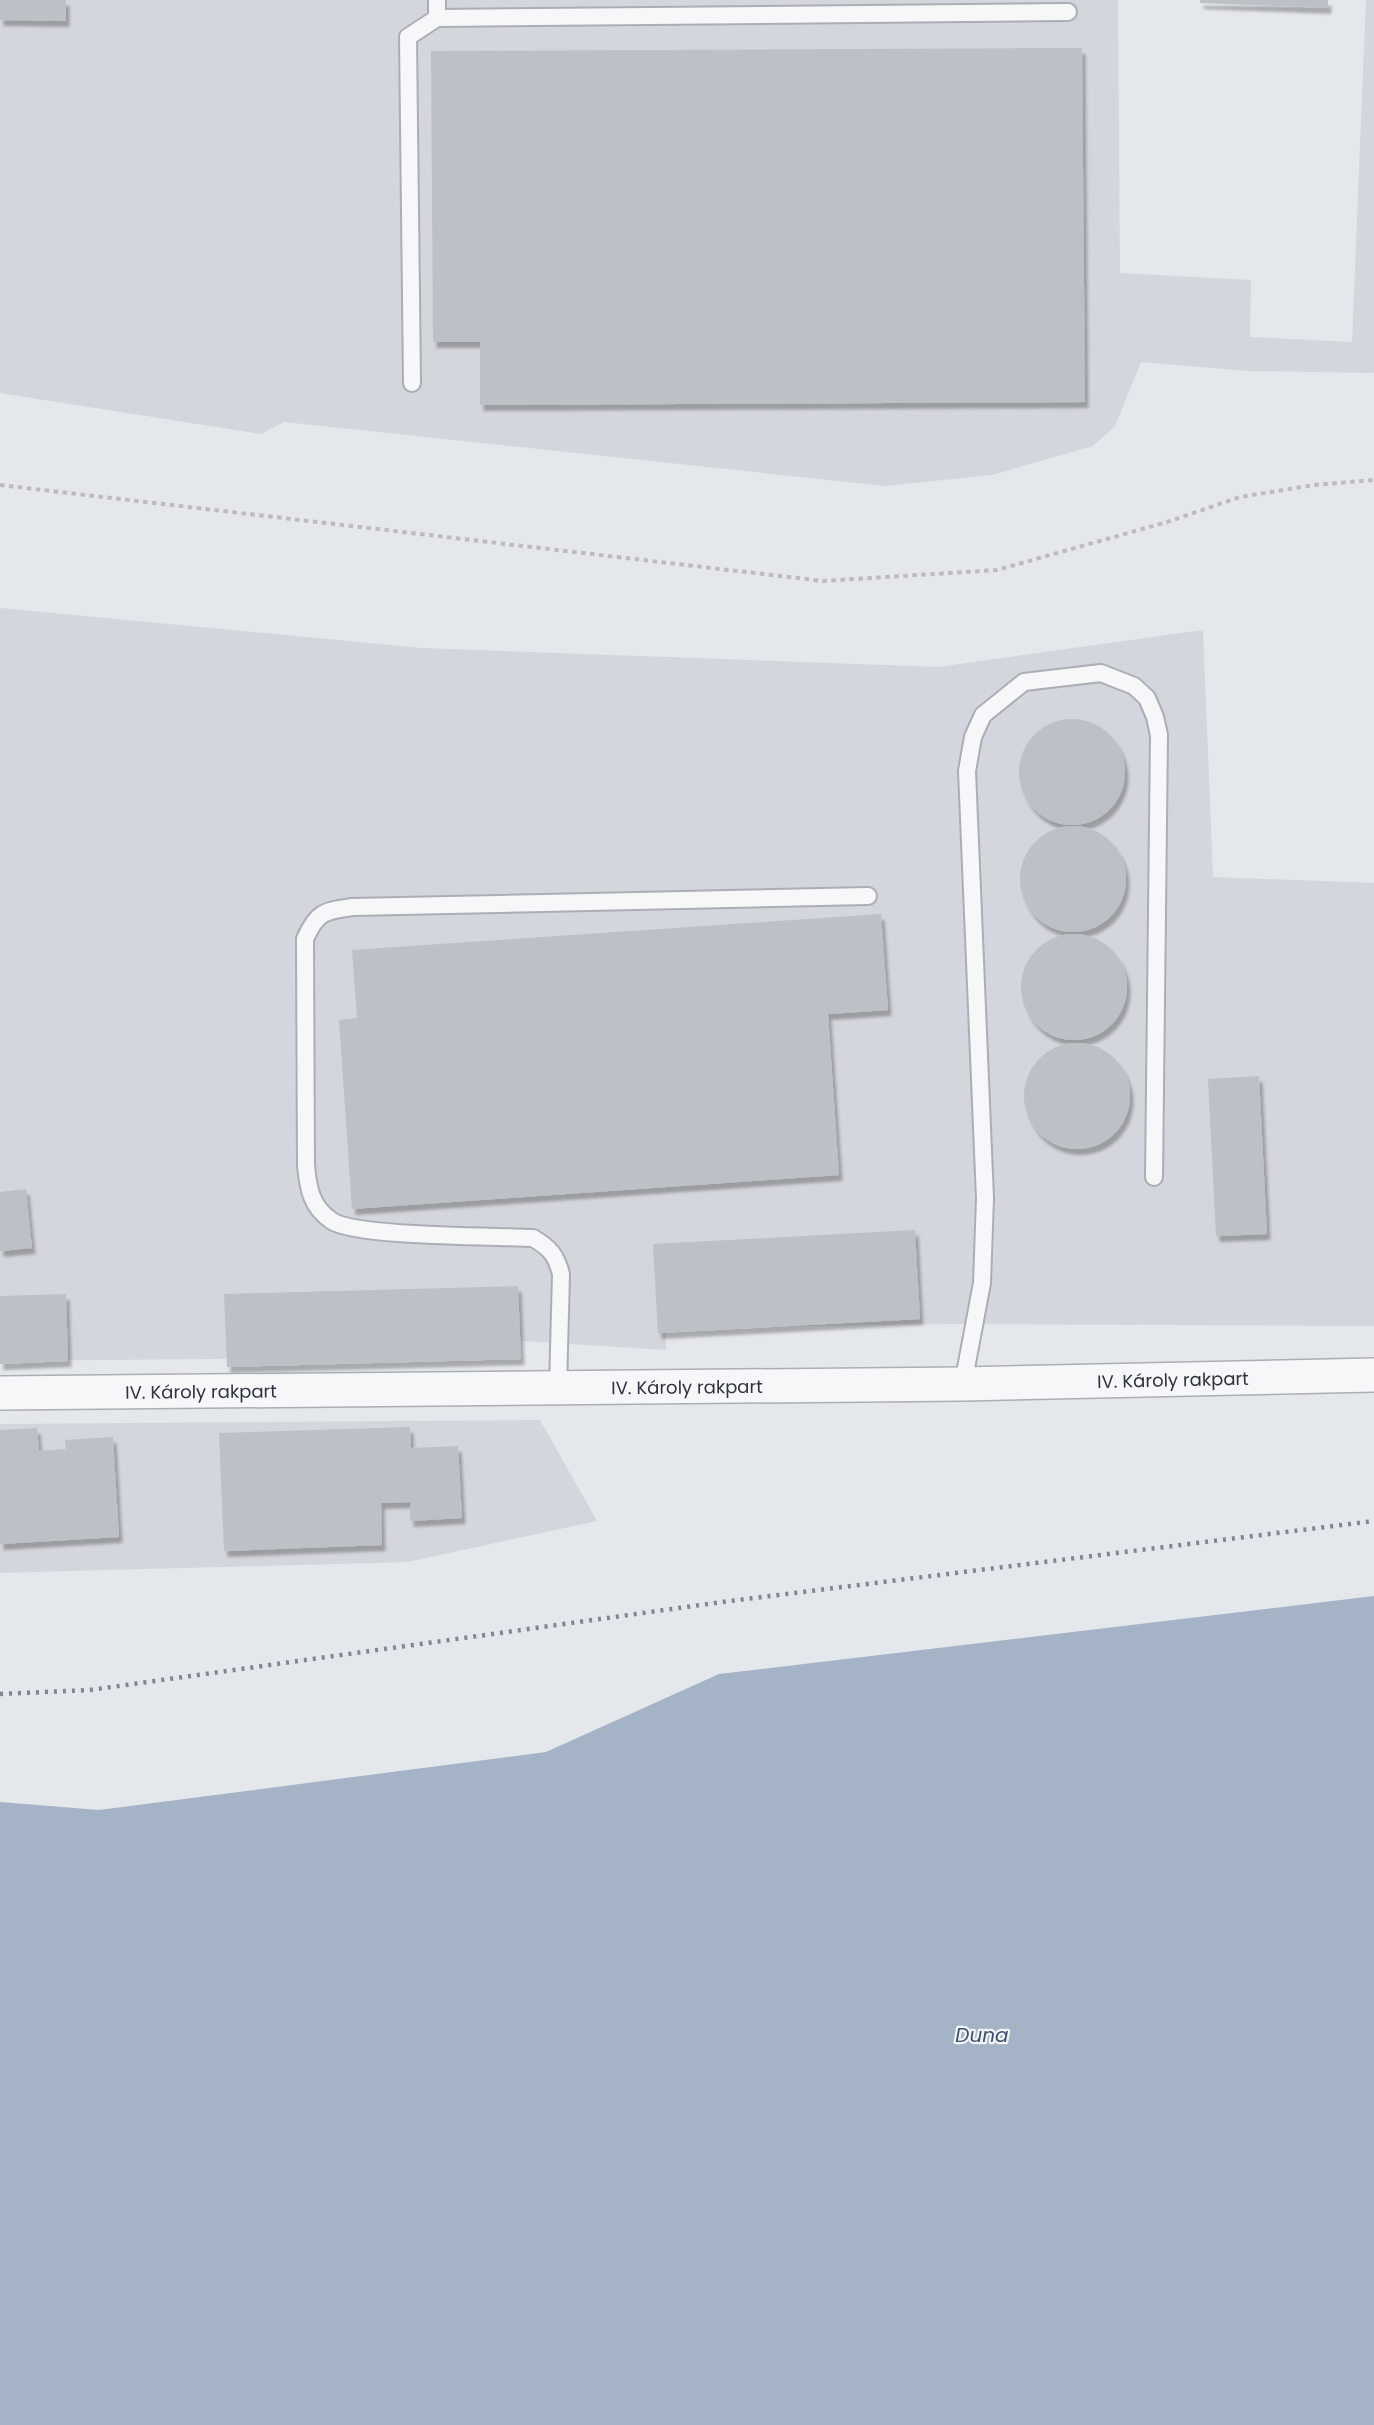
<svg xmlns="http://www.w3.org/2000/svg" width="1374" height="2425" viewBox="0 0 1374 2425" font-family="Poppins,sans-serif">
  <style>
    .built { fill: #d3d6dc }
    .water { fill: #a4b3c6 }
    .building { fill: #bcc0c7; filter: url(#shadow) }
    .lines { fill: none; stroke-linecap: round; stroke-linejoin: round }
    .service-casing { stroke: #aaaeb5; stroke-width: 20 }
    .minor-casing { stroke: #aaaeb5; stroke-width: 36 }
    .path { stroke: #bbbcc2; stroke-width: 4; stroke-dasharray: 4.5 4.5; stroke-linecap: butt }
    .service { stroke: #f7f7f9; stroke-width: 16 }
    .minor { stroke: #f7f7f9; stroke-width: 33 }
    .rail { stroke: #7f8693; stroke-width: 4.5; stroke-dasharray: 3 6; stroke-linecap: butt }
    .labels { text-anchor: middle; dominant-baseline: central; stroke-width: 4.5; stroke-linejoin: round; paint-order: stroke }
    .street-label { font-size: 18px; fill: #2e3441; stroke: #f4f5f8 }
    .water-label { font-size: 20px; font-style: italic; fill: #3c5271; stroke: #f4f5f8 }
  </style>
  <defs>
    <filter id="shadow"><feDropShadow dx="3.5" dy="6" stdDeviation="1.5" flood-color="#0004"/></filter>
  </defs>
  <rect width="100%" height="100%" fill="#e4e7eb"/>
  <g class="built">
    <path d="M0 0H1118L1120 273 1251 280 1250 337 1352 342 1366 0H1374V373L1248 371 1141 362 1115 426 1093 446 992 475 885 486 284 422 261 434 0 393Z"/>
    <path d="M0 608 422 648 938 667 1203 630 1213 877 1374 883V1326L952 1324 666 1328V1350L522 1341 521 1356 0 1361Z"/>
    <path d="M540 1420 597 1521 408 1562 0 1573V1424Z"/>
  </g>
  <path class="water" d="M1374 1596V2425H0V1802L99 1810 546 1752 719 1674Z"/>
  <g class="building">
    <path d="M0 0H66V21L0 20Z"/>
    <path d="M1200 0H1328V8L1200 3Z"/>
    <path d="M1082 48 1085 402 480 405V342H433L431 51Z"/>
    <circle cx="1072" cy="772" r="53"/>
    <circle cx="1073" cy="879" r="53"/>
    <path d="M881 914 888 1010 828 1014 839 1175 352 1209 339 1020 357 1018 352 950Z"/>
    <circle cx="1074" cy="987" r="53"/>
    <circle cx="1077" cy="1096" r="53"/>
    <path d="M1259 1076 1267 1234 1216 1236 1208 1079Z"/>
    <path d="M26 1189 32 1248 0 1251V1192Z"/>
    <path d="M915 1230 920 1319 658 1333 653 1244Z"/>
    <path d="M518 1286 521 1359 227 1367 224 1294Z"/>
    <path d="M66 1294 68 1361 0 1364V1296Z"/>
    <path d="M410 1427 411 1448 458 1446 462 1518 410 1521V1502L381 1503 382 1545 224 1551 219 1433Z"/>
    <path d="M37 1428 39 1451 66 1449 65 1440 113 1437 119 1537 0 1544V1430Z"/>
  </g>
  <g class="lines">
    <g class="service-casing">
      <g id="service">
        <path d="M437 0V18L1068 12"/>
        <path d="M412 383 408 37 437 18"/>
        <path d="M963 1384 982 1283 985 1198 967 771 973 737 983 715 1024 682 1101 673 1134 686 1147 698 1155 717 1159 735 1154 1177"/>
        <path d="M558 1388 561 1274C556 1255 550 1248 533 1238 496 1236 356 1237 332 1221 311 1207 308 1188 306 1165L305 939C317 912 324 911 352 907L868 896"/>
      </g>
    </g>
    <g class="minor-casing">
      <g id="minor">
        <path id="s1" d="M0 1393 963 1384 1374 1375"/>
      </g>
    </g>
    <path class="path" d="M0 485 823 581 997 570 1167 522 1240 497 1314 485 1374 480"/>
    <use href="#service" class="service"/>
    <use href="#minor" class="minor"/>
    <path class="rail" d="M0 1694 90 1690 722 1602 1374 1521"/>
  </g>
  <g class="labels">
    <g class="street-label">
      <text stroke="none"><textPath href="#s1" startOffset="1173">IV. Károly rakpart</textPath></text>
      <text stroke="none"><textPath href="#s1" startOffset="687">IV. Károly rakpart</textPath></text>
      <text stroke="none"><textPath href="#s1" startOffset="201">IV. Károly rakpart</textPath></text>
    </g>
    <g class="water-label">
      <text x="982" y="2035">Duna</text>
    </g>
  </g>
</svg>
